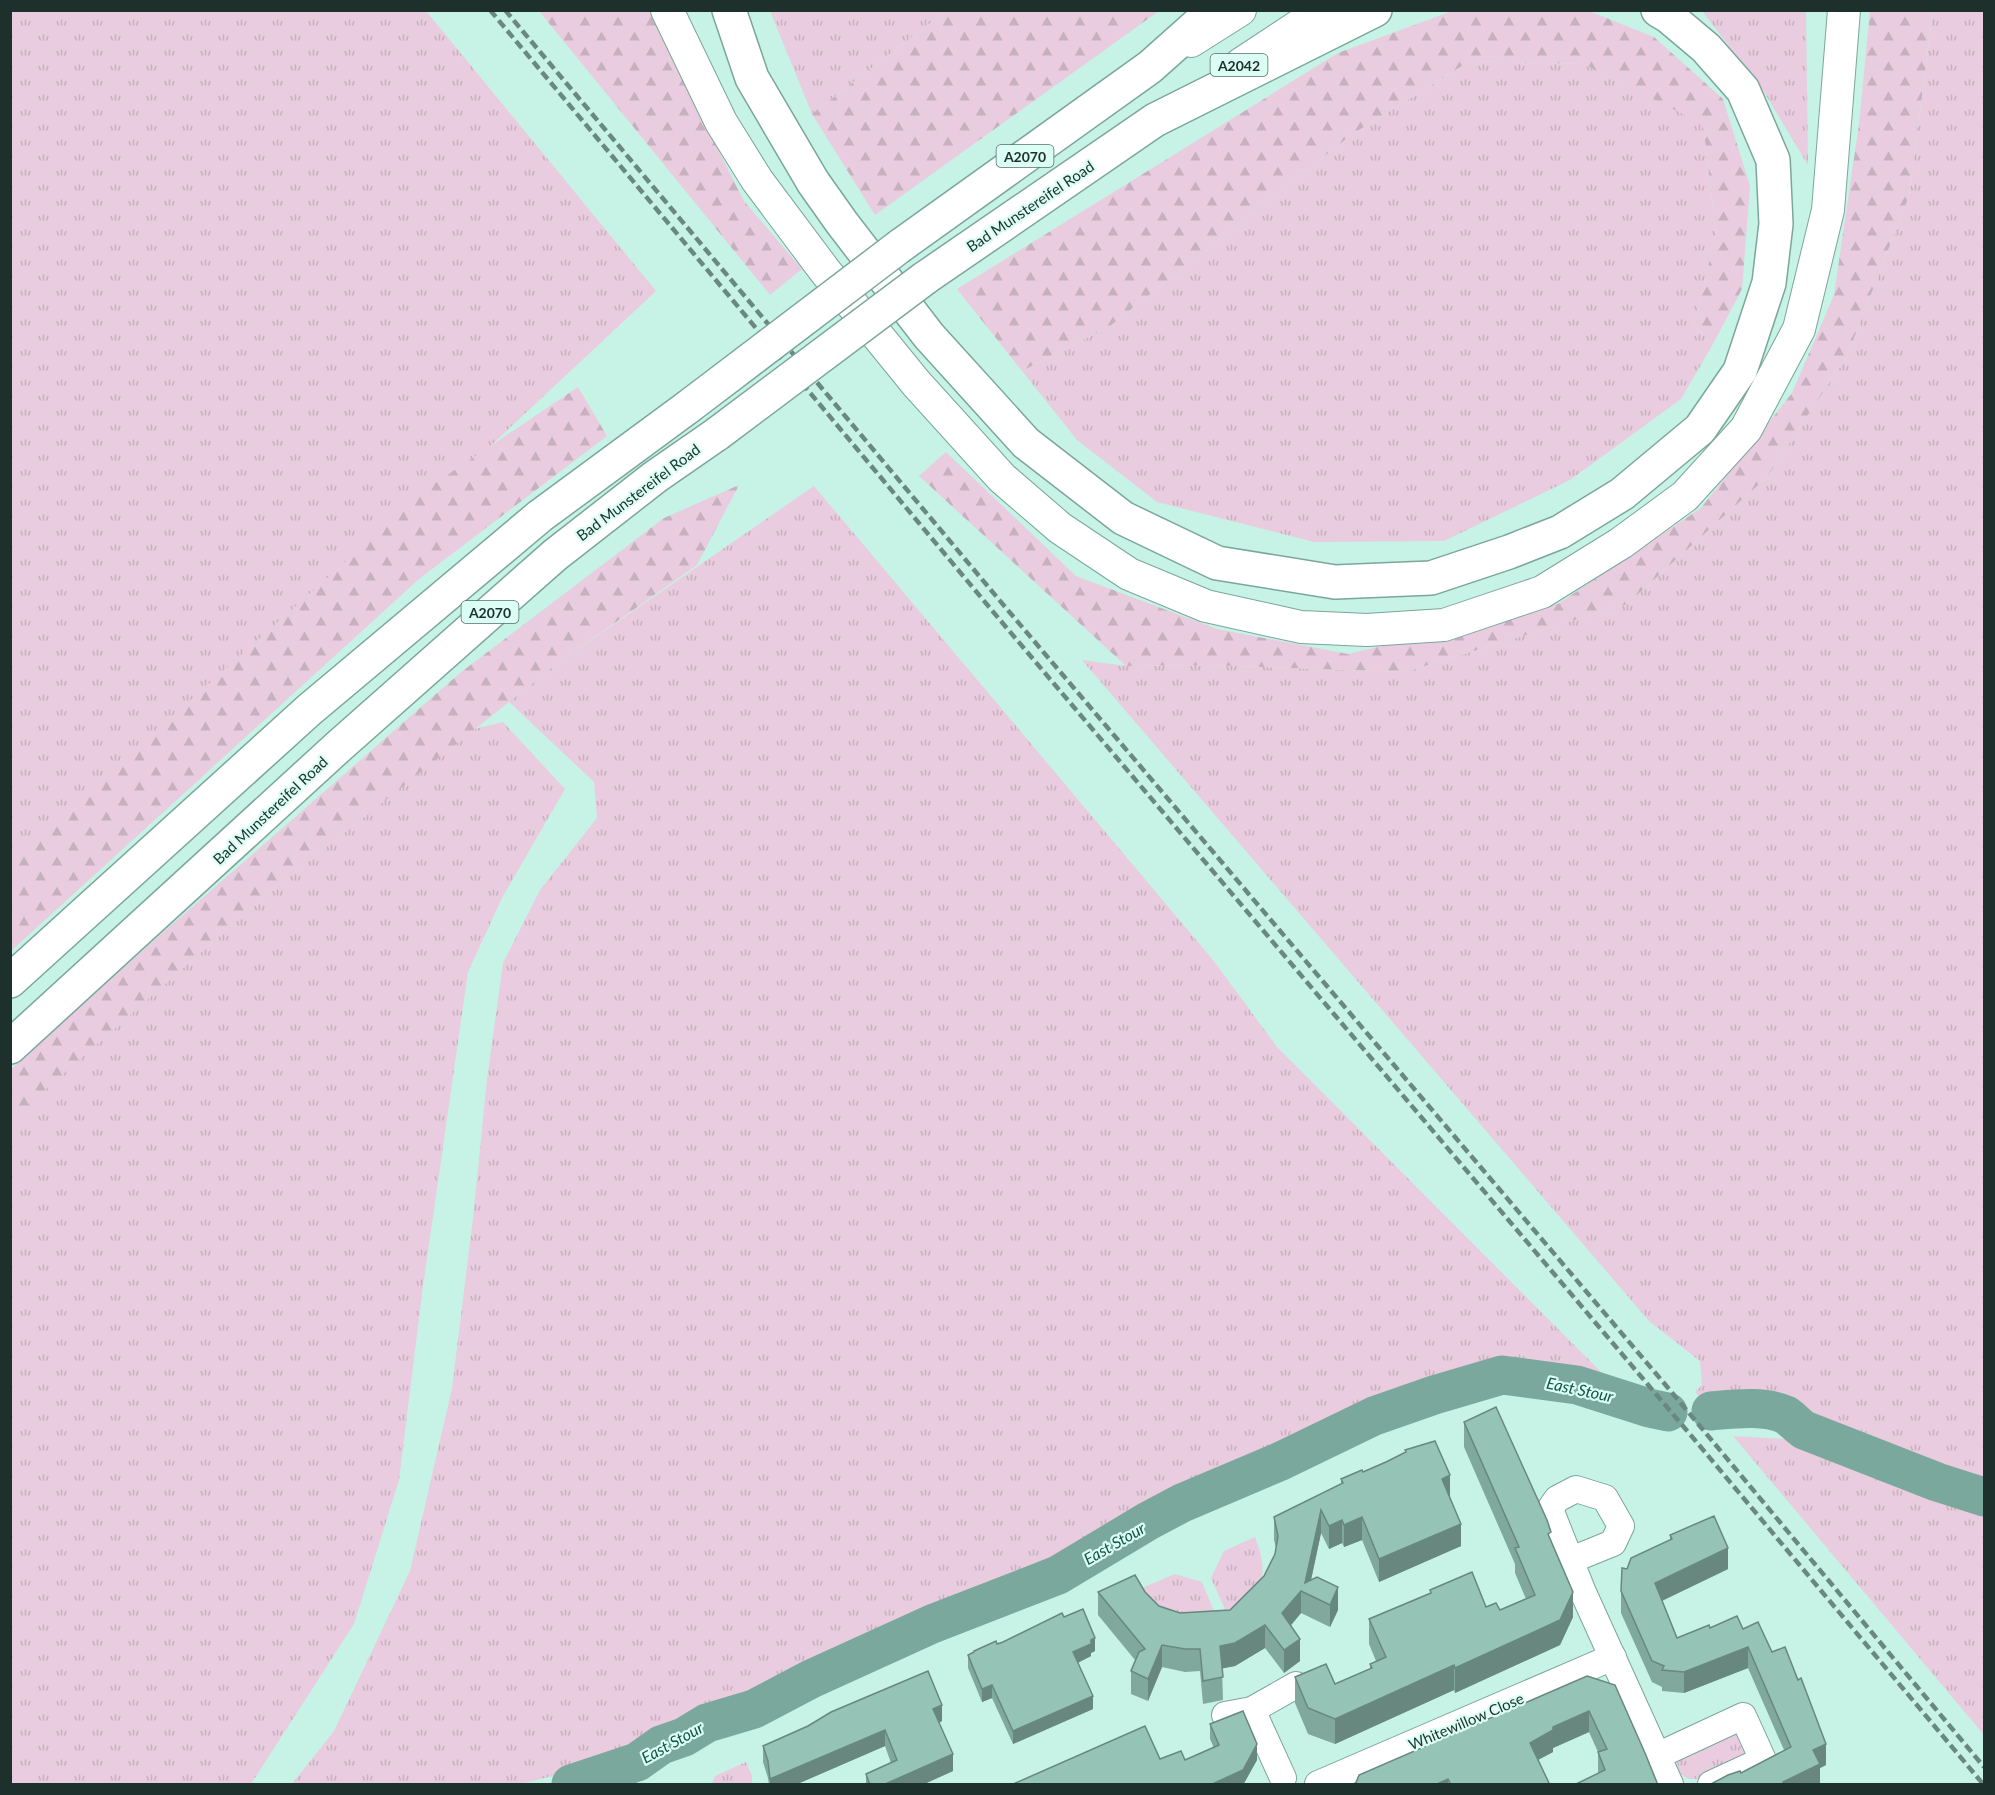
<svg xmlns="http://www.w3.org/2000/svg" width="1995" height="1795" viewBox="0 0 1995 1795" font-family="Lato,sans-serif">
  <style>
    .grass { fill: url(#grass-tufts) }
    .forest { fill: url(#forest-firs) }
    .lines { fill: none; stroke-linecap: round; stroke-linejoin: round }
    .river { stroke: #7ba89c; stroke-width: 39 }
    .minor-casing { stroke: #7ba69a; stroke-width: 28 }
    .major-casing { stroke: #7ba69a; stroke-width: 34 }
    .highway-casing { stroke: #7ba69a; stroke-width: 36 }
    .minor { stroke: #fff; stroke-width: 26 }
    .major { stroke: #fff; stroke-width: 32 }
    .highway { stroke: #fff; stroke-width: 33 }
    .rail { stroke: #6a887f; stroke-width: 4.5; stroke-dasharray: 9 4.5; stroke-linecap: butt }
    .highway-bridge-casing { stroke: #7ba69a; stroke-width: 36; stroke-linecap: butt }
    .highway-bridge { stroke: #fff; stroke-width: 33 }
    .wall { fill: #80a89d }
    .shaded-wall { fill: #68887f }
    .building { fill: #95c3b6; stroke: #68887f; stroke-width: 1.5 }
    .labels { text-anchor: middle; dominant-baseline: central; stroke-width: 4.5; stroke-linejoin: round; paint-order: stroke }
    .shield { fill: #dafef4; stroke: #566e67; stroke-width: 1.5 }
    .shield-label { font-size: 14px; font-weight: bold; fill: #1e302b }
    .street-label { font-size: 15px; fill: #1e302b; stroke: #dafef4 }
    .water-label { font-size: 16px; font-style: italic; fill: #145346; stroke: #dafef4 }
  </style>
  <defs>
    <pattern id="grass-tufts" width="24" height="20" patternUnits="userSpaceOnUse" patternTransform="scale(1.5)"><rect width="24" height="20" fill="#e9ccdf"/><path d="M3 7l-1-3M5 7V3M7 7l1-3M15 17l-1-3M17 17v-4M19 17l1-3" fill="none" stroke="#c7b0c0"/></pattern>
    <pattern id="forest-firs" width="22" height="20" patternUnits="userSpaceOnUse" patternTransform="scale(1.5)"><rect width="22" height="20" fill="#e9ccdf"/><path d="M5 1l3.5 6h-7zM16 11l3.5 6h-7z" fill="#c7b0c0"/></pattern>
  </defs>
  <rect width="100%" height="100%" fill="#c6f3e6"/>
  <g class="grass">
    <path d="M11 11H426L656 291 11 895Z"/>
    <path d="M770 11H946L812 114Z"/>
    <path d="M1702 11H1806L1808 165 1764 92Z"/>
    <path d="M1933 11H1984V1490L1816 1424 1792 1408 1748 1403 1704 1401 1695 1392 1702 1385 1700 1361 1649 1321 1082 660 1126 666 1207 665 1405 672 1627 604 1767 477 1847 356 1909 196Z"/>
    <path d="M1470 61 1583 64 1703 123 1716 234 1694 325 1713 344 1681 399 1570 480 1444 541 1314 542 1157 502 1077 440 1022 371 1110 326 1351 135Z"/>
    <path d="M814 486 1213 960 1277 1047 1602 1373 1454 1369 1097 1534 1048 1568 920 1613 630 1750 565 1773 520 1784H292L334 1731 410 1571 452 1388 473 1218 487 1079 503 963 540 890 597 818 594 782 509 702 558 663Z"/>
    <path d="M503 722 565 789 502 898 468 972 423 1286 399 1480 354 1624 251 1784H11L10 1120 265 896 474 729Z"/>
    <path d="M1733 1436 1785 1439 1984 1515V1735Z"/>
    <path d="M1255 1537C1260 1551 1267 1570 1259 1585 1255 1592 1234 1608 1227 1614L1211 1578 1224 1551Z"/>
    <path d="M1175 1574 1202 1582 1217 1619 1156 1611 1142 1588Z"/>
    <path d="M1737 1729 1747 1750C1741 1761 1704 1781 1690 1779 1685 1778 1681 1774 1677 1771L1678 1755Z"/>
    <path d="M746 1762 752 1776V1784H712L715 1776Z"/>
  </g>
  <g class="forest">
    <path d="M539 11H659L691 96 744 201 802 269 770 295Z"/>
    <path d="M946 11H1159L875 215 812 114Z"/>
    <path d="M1452 11H1589L1654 37 1723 99 1750 186 1742 289 1713 344 1694 325 1716 234 1703 124 1583 64 1470 61 1351 135 1110 326 1022 371 957 289 1338 53Z"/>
    <path d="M1870 11H1933L1909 196 1847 356 1767 477 1627 604 1405 672 1207 665 1126 666 919 476 946 452 1076 576 1217 629 1348 654 1558 604 1701 508 1792 393 1834 295 1859 124Z"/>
    <path d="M578 387 607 436 419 579 11 951V868L77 801 428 488Z"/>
    <path d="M739 485 697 565 558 663 265 896 11 1120V1069L159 936 460 673 664 518Z"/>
  </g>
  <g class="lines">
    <g class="river">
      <path d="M1711 1411C1734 1409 1764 1405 1786 1415 1792 1419 1798 1426 1804 1430L1937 1482 1984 1497"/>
      <path d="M571 1784 637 1762 661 1745 684 1737 707 1723 754 1709 811 1679 932 1624 1058 1575 1148 1521 1182 1503 1281 1461 1374 1416 1434 1395 1502 1375 1577 1385 1649 1408 1668 1412"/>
    </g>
    <g class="minor-casing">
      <g id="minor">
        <path d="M1571 1560 1613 1543 1621 1526 1605 1498 1576 1489 1557 1499 1550 1509 1582 1590 1670 1784"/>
        <path d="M1252 1710 1283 1778"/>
        <path d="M1225 1715 1252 1710 1296 1685"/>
        <path d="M1657 1756 1743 1716 1763 1760 1711 1784"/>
        <path d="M1318 1784 1613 1657"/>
      </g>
    </g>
    <g class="major-casing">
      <g id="major">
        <path d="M667 10 721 122 757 180 825 271 916 383 1002 478 1060 528 1129 574 1206 606 1301 627 1367 630 1444 625 1542 592 1621 543 1685 496 1746 429 1799 329 1828 210 1844 10"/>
        <path d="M1191 41 1240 10"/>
        <path d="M1241 64 1323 10"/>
      </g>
    </g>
    <g class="highway-casing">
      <g id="highway">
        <path d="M729 10 752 78 813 182 842 223 929 336 1026 443 1123 518 1217 563 1335 582 1431 578 1509 552 1560 532 1622 494 1700 429 1740 371 1769 283 1776 224 1773 160 1743 90 1706 48 1668 16 1658 10"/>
        <path d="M900 246 1150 67 1214 10"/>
        <path d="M925 278 1155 120 1375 10"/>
        <path d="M10 981 309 710 540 516 688 407"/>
        <path d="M10 1047 338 747 555 555 655 477 717 434"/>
      </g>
    </g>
    <use href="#minor" class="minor"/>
    <use href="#major" class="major"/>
    <use href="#highway" class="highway"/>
    <g class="rail">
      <path d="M490 10 1000 620 1694 1439 1983 1784"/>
      <path d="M505 10 1006 608 1669 1389 1984 1767"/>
    </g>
    <g class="highway-bridge-casing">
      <g id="highway-bridge">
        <path d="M688 407 900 246"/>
        <path d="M717 434 925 278"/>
      </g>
    </g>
    <use href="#highway-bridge" class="highway-bridge"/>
  </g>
  <g class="wall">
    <path d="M1464 1422 1551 1540 1573 1617 1560 1645 1455 1693 1454 1690 1335 1744 1308 1734 1295 1703V1677L1335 1684 1370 1669V1664L1376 1661 1369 1644V1619L1430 1593V1590L1486 1607 1500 1610 1526 1599 1515 1573V1564L1464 1447Z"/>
    <path d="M1405 1450 1450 1497 1461 1546 1379 1582 1362 1540 1344 1547 1342 1543 1329 1549 1321 1533 1311 1580 1338 1610 1330 1627 1301 1613 1291 1625 1300 1661 1284 1673 1265 1648 1235 1666 1222 1668 1223 1700 1203 1704 1200 1671 1185 1672 1162 1667 1148 1701 1131 1694V1671L1135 1660 1098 1615V1592H1145L1159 1606 1180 1613 1230 1610 1264 1576 1275 1554 1276 1548 1274 1540V1517L1341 1484V1479L1363 1472 1386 1462 1405 1453Z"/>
    <path d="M1670 1535 1728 1569 1662 1601 1677 1638 1710 1628 1743 1629 1826 1765 1820 1768V1785L1741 1773 1784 1750 1748 1668 1684 1693 1662 1691V1687L1652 1682 1621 1613V1591L1627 1569 1670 1540Z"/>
    <path d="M997 1644 1095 1651 1091 1653V1656L1078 1663 1093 1709 1013 1744 992 1698 982 1702 968 1668V1655L974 1653V1651Z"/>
    <path d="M1587 1676 1645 1753 1598 1773V1752L1589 1732 1553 1748V1752L1538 1760 1549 1785H1355Z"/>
    <path d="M1243 1711 1257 1744V1760L1243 1785H1011L1145 1726 1160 1759 1181 1751 1185 1760 1214 1748 1210 1739V1724Z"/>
    <path d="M942 1721 939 1723 953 1771 922 1785H866V1774L891 1763 885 1746 795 1785H769L768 1778 763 1762V1746Z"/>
  </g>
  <g class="shaded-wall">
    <path d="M1450 1475V1498L1442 1479Z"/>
    <path d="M1321 1510V1533L1308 1594 1305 1583Z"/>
    <path d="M1362 1517V1540L1344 1547V1525Z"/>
    <path d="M1342 1520V1543L1329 1549V1526Z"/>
    <path d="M1461 1524V1546L1379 1582V1559Z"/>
    <path d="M1728 1548V1569L1655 1604V1583Z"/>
    <path d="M1338 1587V1610L1330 1627V1605Z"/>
    <path d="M1301 1591V1613L1282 1636V1613Z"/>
    <path d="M1573 1592V1617L1560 1645 1455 1693V1668Z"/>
    <path d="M1265 1625V1648L1235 1666 1220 1669V1646Z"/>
    <path d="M1095 1638V1651L1091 1653V1656L1073 1665V1652Z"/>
    <path d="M1300 1639V1661L1284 1673V1650Z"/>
    <path d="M1162 1645V1667L1148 1701V1679Z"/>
    <path d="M1748 1647V1668L1684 1693V1672Z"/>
    <path d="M1454 1665V1690L1335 1744V1719Z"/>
    <path d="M992 1685V1698L982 1702V1689Z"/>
    <path d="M1093 1696V1709L1013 1744V1731Z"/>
    <path d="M942 1705V1721L933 1726V1709Z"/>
    <path d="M1589 1711V1732L1553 1748V1752L1530 1764V1743L1553 1727Z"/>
    <path d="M885 1730V1746L795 1785H770V1779Z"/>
    <path d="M1257 1744V1760L1243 1785H1210Z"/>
    <path d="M1826 1744V1765L1820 1768V1785H1783V1782L1813 1750Z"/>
    <path d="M953 1754V1771L922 1785H883Z"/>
    <path d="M1448 1779V1785H1435Z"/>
  </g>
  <g class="building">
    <path d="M1496 1407 1547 1520 1551 1532 1548 1534 1573 1592 1560 1620 1455 1668 1454 1665 1335 1719 1308 1708 1295 1677 1326 1664 1335 1684 1372 1668 1370 1664 1386 1657 1369 1619 1431 1593 1430 1590 1472 1572 1486 1607 1496 1603 1500 1610 1535 1595 1515 1548 1519 1547 1464 1422Z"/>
    <path d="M1435 1441 1450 1475 1442 1479 1461 1524 1379 1559 1362 1517 1344 1525 1342 1520 1329 1526 1321 1510 1305 1583 1317 1577 1338 1587 1330 1605 1301 1591 1282 1613 1300 1639 1284 1650 1265 1625 1235 1643 1220 1646 1223 1677 1203 1681 1200 1649H1185L1162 1645 1148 1679 1131 1671 1139 1652 1145 1649 1098 1592 1135 1575 1145 1592 1159 1606 1180 1613 1230 1610 1264 1576 1275 1554 1278 1536 1274 1517 1343 1483 1341 1479 1362 1470 1363 1472 1386 1462 1406 1452 1405 1450Z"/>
    <path d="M1714 1516 1728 1548 1655 1583 1677 1638 1709 1625 1710 1628 1737 1616 1743 1629 1758 1622 1772 1652 1785 1647 1798 1680 1801 1678 1826 1744 1813 1750 1820 1764 1783 1782 1784 1785 1711 1784 1728 1775 1740 1771 1741 1773 1791 1747 1748 1647 1684 1672 1662 1670 1664 1666 1652 1661 1621 1591 1622 1568 1627 1569 1631 1558 1672 1539 1670 1535Z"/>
    <path d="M1083 1609 1095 1638 1091 1640V1644L1073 1652 1093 1696 1013 1731 992 1685 982 1689 968 1655 974 1652V1651L996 1641 997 1644 1003 1642 1062 1613 1064 1617Z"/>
    <path d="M928 1671 942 1705 933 1709 953 1754 883 1785H870L866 1774 897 1760 885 1730 770 1779 768 1761 763 1746 808 1726 831 1712Z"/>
    <path d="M1587 1676 1615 1685 1645 1753 1658 1785H1574L1605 1770 1598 1752 1607 1749 1589 1711 1553 1727V1730L1530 1743 1549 1783 1546 1785H1451L1448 1779 1435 1785H1355L1359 1775Z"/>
    <path d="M1243 1711 1257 1744 1243 1770 1210 1785H1011L1145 1726 1160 1759 1181 1751 1185 1760 1219 1745 1210 1724Z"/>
  </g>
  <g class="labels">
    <g class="shield">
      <rect x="1210.5" y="54" width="57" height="22" rx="4.5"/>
      <rect x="996.5" y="145" width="57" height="22" rx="4.5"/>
      <rect x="461.5" y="601" width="57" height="22" rx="4.5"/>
    </g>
    <g class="shield-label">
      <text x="1239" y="65">A2042</text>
      <text x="1025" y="156">A2070</text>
      <text x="490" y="612">A2070</text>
    </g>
    <g class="street-label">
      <text transform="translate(1030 206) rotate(-34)">Bad Munstereifel Road</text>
      <text transform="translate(638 492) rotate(-37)">Bad Munstereifel Road</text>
      <text transform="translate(270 810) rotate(-43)">Bad Munstereifel Road</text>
      <text transform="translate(1466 1721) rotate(-23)">Whitewillow Close</text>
    </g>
    <g class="water-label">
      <text transform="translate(1580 1389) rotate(12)">East Stour</text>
      <text transform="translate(1114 1543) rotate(-30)">East Stour</text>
      <text transform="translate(672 1742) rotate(-29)">East Stour</text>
    </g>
  </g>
  <rect width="1995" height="1795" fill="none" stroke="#1e302b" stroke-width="24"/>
</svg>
